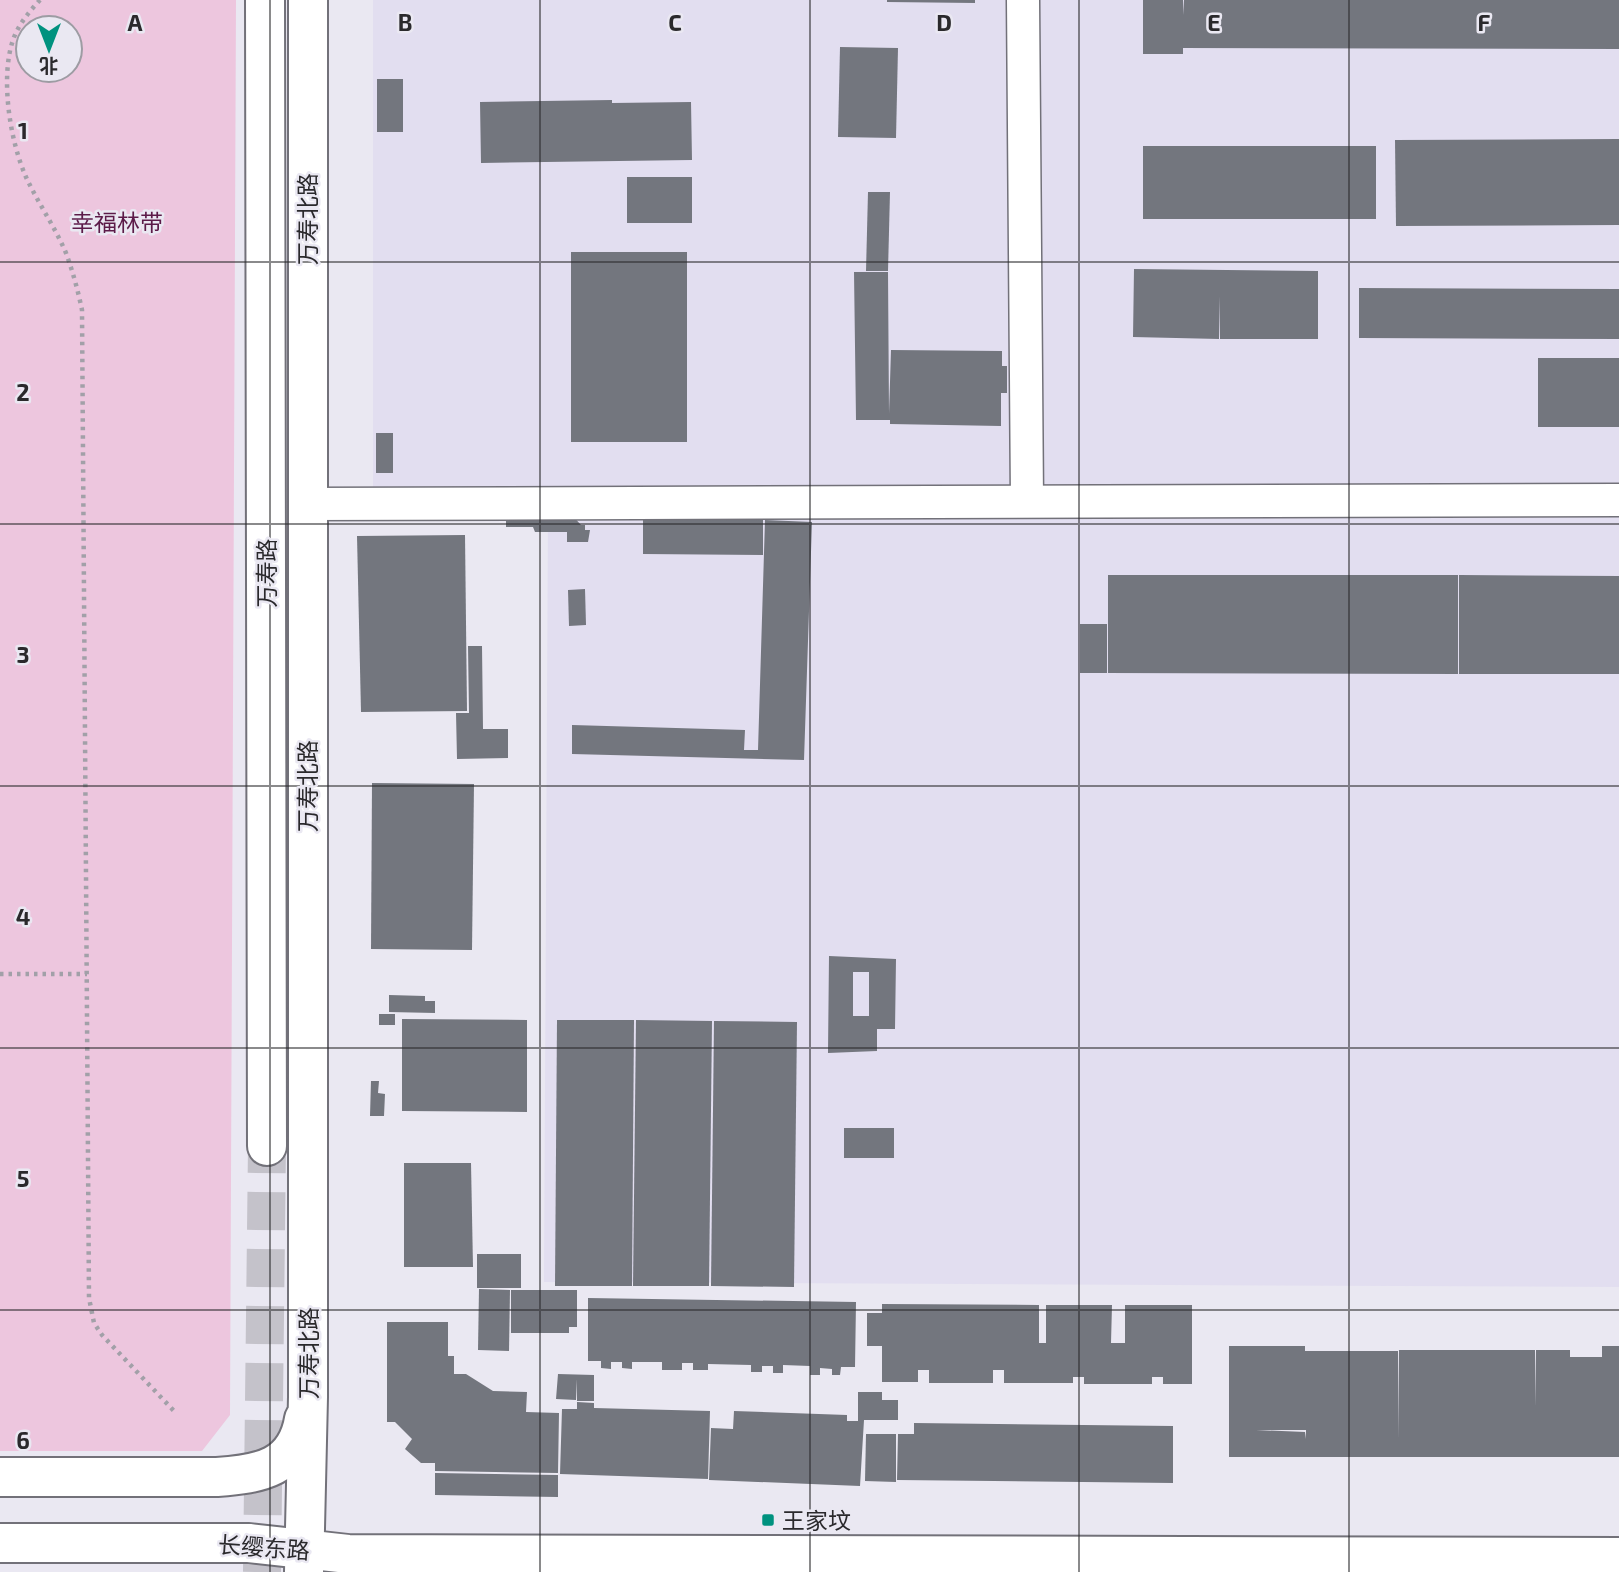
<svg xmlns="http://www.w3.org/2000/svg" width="1619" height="1572" viewBox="0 0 1619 1572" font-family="'Exo 2','Noto Sans SC',sans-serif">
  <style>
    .built { fill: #e2def0 }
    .green { fill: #edc6de; fill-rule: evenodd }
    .building { fill: #73767e; fill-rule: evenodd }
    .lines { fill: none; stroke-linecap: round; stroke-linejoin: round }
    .primary-tunnel { stroke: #c4c2ca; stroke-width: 38; stroke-dasharray: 38 19; stroke-linecap: butt }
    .street-casing { stroke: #727179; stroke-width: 35 }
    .secondary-casing { stroke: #727179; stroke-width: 42 }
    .primary-casing { stroke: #727179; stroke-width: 42 }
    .path { stroke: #a2a0a8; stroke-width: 4.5; stroke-dasharray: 3.5 5; stroke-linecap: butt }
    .street { stroke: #fff; stroke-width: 32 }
    .secondary { stroke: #fff; stroke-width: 38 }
    .primary { stroke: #fff; stroke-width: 38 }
    .grid { fill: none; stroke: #2a292c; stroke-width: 2; stroke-opacity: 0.55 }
    .poi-dot { fill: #00927f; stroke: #eae8f2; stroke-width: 2.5 }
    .labels { text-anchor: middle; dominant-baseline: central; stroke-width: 5; stroke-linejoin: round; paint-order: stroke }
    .street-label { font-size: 23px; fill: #2a292c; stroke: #eae8f2 }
    .park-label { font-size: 23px; fill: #5c1b49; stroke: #eae8f2 }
    .poi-label { font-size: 23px; fill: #2a292c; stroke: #eae8f2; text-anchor: start }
    .grid-label { font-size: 23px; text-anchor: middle; font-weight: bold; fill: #2a292c; stroke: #eae8f2; stroke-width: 5; stroke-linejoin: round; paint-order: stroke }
  </style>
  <rect width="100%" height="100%" fill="#eae8f2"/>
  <path class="built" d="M373 0H1619V1287L544 1282 548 511 373 510Z"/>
  <path class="green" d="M0 0H236L230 1415 202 1451H0ZM70 28V70H28V28Z"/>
  <g class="building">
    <path d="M887 0H975V3L887 2Z"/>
    <path d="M1143 0H1183L1184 15V0H1619V49L1183 48V54H1143Z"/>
    <path d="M840 47 898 48 896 138 838 137Z"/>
    <rect x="377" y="79" width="26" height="53"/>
    <path d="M612 100V103L691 102 692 160 481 163 480 102Z"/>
    <path d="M1619 139V225L1396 226 1395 140Z"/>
    <rect x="1143" y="146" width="233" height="73"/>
    <rect x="627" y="177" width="65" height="46"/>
    <path d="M868 192H890L888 271H866Z"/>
    <rect x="571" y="252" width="116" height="190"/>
    <path d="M1134 269 1318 271V339H1220V296L1219 339 1133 337Z"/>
    <path d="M854 272H888L889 414 891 350 1002 351V366H1007V393H1001V426L890 424V420H856Z"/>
    <path d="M1359 288 1619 289V339L1359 338Z"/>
    <rect x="1538" y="358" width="81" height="69"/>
    <rect x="376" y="433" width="17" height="40"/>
    <path d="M643 510 763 511V555L643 554Z"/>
    <path d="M568 511 581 525H585V530H590L588 542H567V532H535L533 527H506V514Z"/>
    <path d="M765 520 812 522 804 760 572 754V725L745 730 744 750H758Z"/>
    <path d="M465 535 467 711 361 712 357 536Z"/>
    <path d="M1108 575H1458V674L1108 673Z"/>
    <path d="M1459 575 1619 576V674H1459Z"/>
    <path d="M585 589 586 625 569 626 568 590Z"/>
    <rect x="1080" y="624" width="27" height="49"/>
    <path d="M468 646H482L483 729H508V758L457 759 456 713H469Z"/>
    <path d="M372 783 474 784 472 950 371 949Z"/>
    <path d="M829 956 896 959 895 1029H877V1051L828 1053ZM853 972H869V1016H853Z"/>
    <path d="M389 995 425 996V1001H435V1013L389 1012Z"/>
    <rect x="379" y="1014" width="16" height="11"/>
    <path d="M402 1019 527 1020V1112L402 1111Z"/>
    <path d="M557 1020H634L632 1286H555Z"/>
    <path d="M636 1020 712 1021 709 1286H633Z"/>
    <path d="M714 1021 797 1022 794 1287 711 1286Z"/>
    <path d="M371 1081H379L378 1093 385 1094 384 1116H370Z"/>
    <rect x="844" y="1128" width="50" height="30"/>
    <path d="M404 1163H471L473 1267H404Z"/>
    <rect x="477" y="1254" width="44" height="34"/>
    <path d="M479 1289 510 1290 509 1351 478 1350Z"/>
    <path d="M511 1290H577V1327H569V1333H511Z"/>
    <path d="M588 1298 856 1302 855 1367H841L840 1375H832V1369L820 1368V1375H810V1366L783 1365V1373H773V1366H762V1372H751V1365L708 1364V1370H693V1363H682V1370H662V1362H632V1369L622 1368V1362H611V1369L601 1368V1361H588Z"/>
    <path d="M882 1304 1039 1305V1343H1046V1305H1112L1111 1343H1125V1305H1192V1384H1163V1377H1152V1384H1084V1377H1073V1383H1004V1370H993V1383H929V1370H918V1382H882V1346H867V1313H882Z"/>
    <path d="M387 1322H448V1356H454V1374H466L493 1391 527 1392 526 1412 559 1413 558 1473 435 1471V1463H421L405 1449 412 1439 395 1422H387Z"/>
    <path d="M1229 1346H1305V1351H1398V1439L1399 1350H1535L1536 1407V1350H1570V1357H1602V1346H1619V1457H1229ZM1256 1430H1306V1439L1305 1432Z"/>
    <path d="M558 1374 594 1375V1401H577V1379L576 1400 556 1399Z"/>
    <path d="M858 1392H882V1400H898V1420H864L860 1486 709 1480 711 1428 733 1429 734 1411 847 1415V1421H858Z"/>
    <path d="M577 1402 594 1403V1408L710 1411 708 1479 560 1474 562 1409H577Z"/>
    <path d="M914 1423 1173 1426V1483L897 1480 898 1434H914Z"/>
    <path d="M866 1434H896V1482L865 1481Z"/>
    <path d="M435 1473 558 1475V1497L435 1495Z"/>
  </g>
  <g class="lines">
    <path class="primary-tunnel" d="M262 1572 267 1146"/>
    <g class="street-casing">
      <g id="street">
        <path d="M1023 0 1027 501"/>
        <path d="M306 504 1619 500"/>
      </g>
    </g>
    <g class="secondary-casing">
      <g id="secondary">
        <path d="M0 1477H217C260 1474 296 1468 304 1419"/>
        <path d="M0 1543H249L348 1554 1619 1557"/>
        <path d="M304 1572 308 1397V0"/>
      </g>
    </g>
    <g class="primary-casing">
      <path id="primary" d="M265 0 267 1146"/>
    </g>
    <g class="path">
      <path d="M40 0C29 12 18 25 13 40 0 78 10 141 26 177 38 203 55 227 66 253 73 272 78 291 82 310L89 1298 94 1323 102 1335 174 1411"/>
      <path d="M0 974H87"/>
    </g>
    <use href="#street" class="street"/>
    <use href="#secondary" class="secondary"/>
    <use href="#primary" class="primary"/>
  </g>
  <path class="grid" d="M270 0V1572M540 0V1572M810 0V1572M1079 0V1572M1349 0V1572M0 262H1619M0 524H1619M0 786H1619M0 1048H1619M0 1310H1619"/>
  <rect class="poi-dot" x="761" y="1513" width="14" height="14" rx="3.5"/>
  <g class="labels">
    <g class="street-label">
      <text transform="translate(307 219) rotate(-90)">万寿北路</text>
      <text transform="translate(266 573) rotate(-90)">万寿路</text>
      <text transform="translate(307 786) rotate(-90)">万寿北路</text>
      <text transform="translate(308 1353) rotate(-90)">万寿北路</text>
      <text transform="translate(264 1547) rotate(4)">长缨东路</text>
    </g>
    <g class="park-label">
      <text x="117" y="222">幸福林带</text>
    </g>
    <g class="poi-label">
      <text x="782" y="1520">王家坟</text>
    </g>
  </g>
  <g class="grid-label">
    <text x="135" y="31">A</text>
    <text x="405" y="31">B</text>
    <text x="675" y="31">C</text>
    <text x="944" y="31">D</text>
    <text x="1214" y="31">E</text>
    <text x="1484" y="31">F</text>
    <text x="23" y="139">1</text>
    <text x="23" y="401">2</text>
    <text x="23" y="663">3</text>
    <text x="23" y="925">4</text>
    <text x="23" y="1187">5</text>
    <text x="23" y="1449">6</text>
  </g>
  <g transform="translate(49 49) rotate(180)"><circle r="33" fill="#eae8f2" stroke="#9d9ca3" stroke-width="2"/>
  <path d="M0-5L12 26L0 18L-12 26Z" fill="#00927f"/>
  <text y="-10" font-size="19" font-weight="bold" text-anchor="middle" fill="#2a292c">北</text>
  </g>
</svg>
